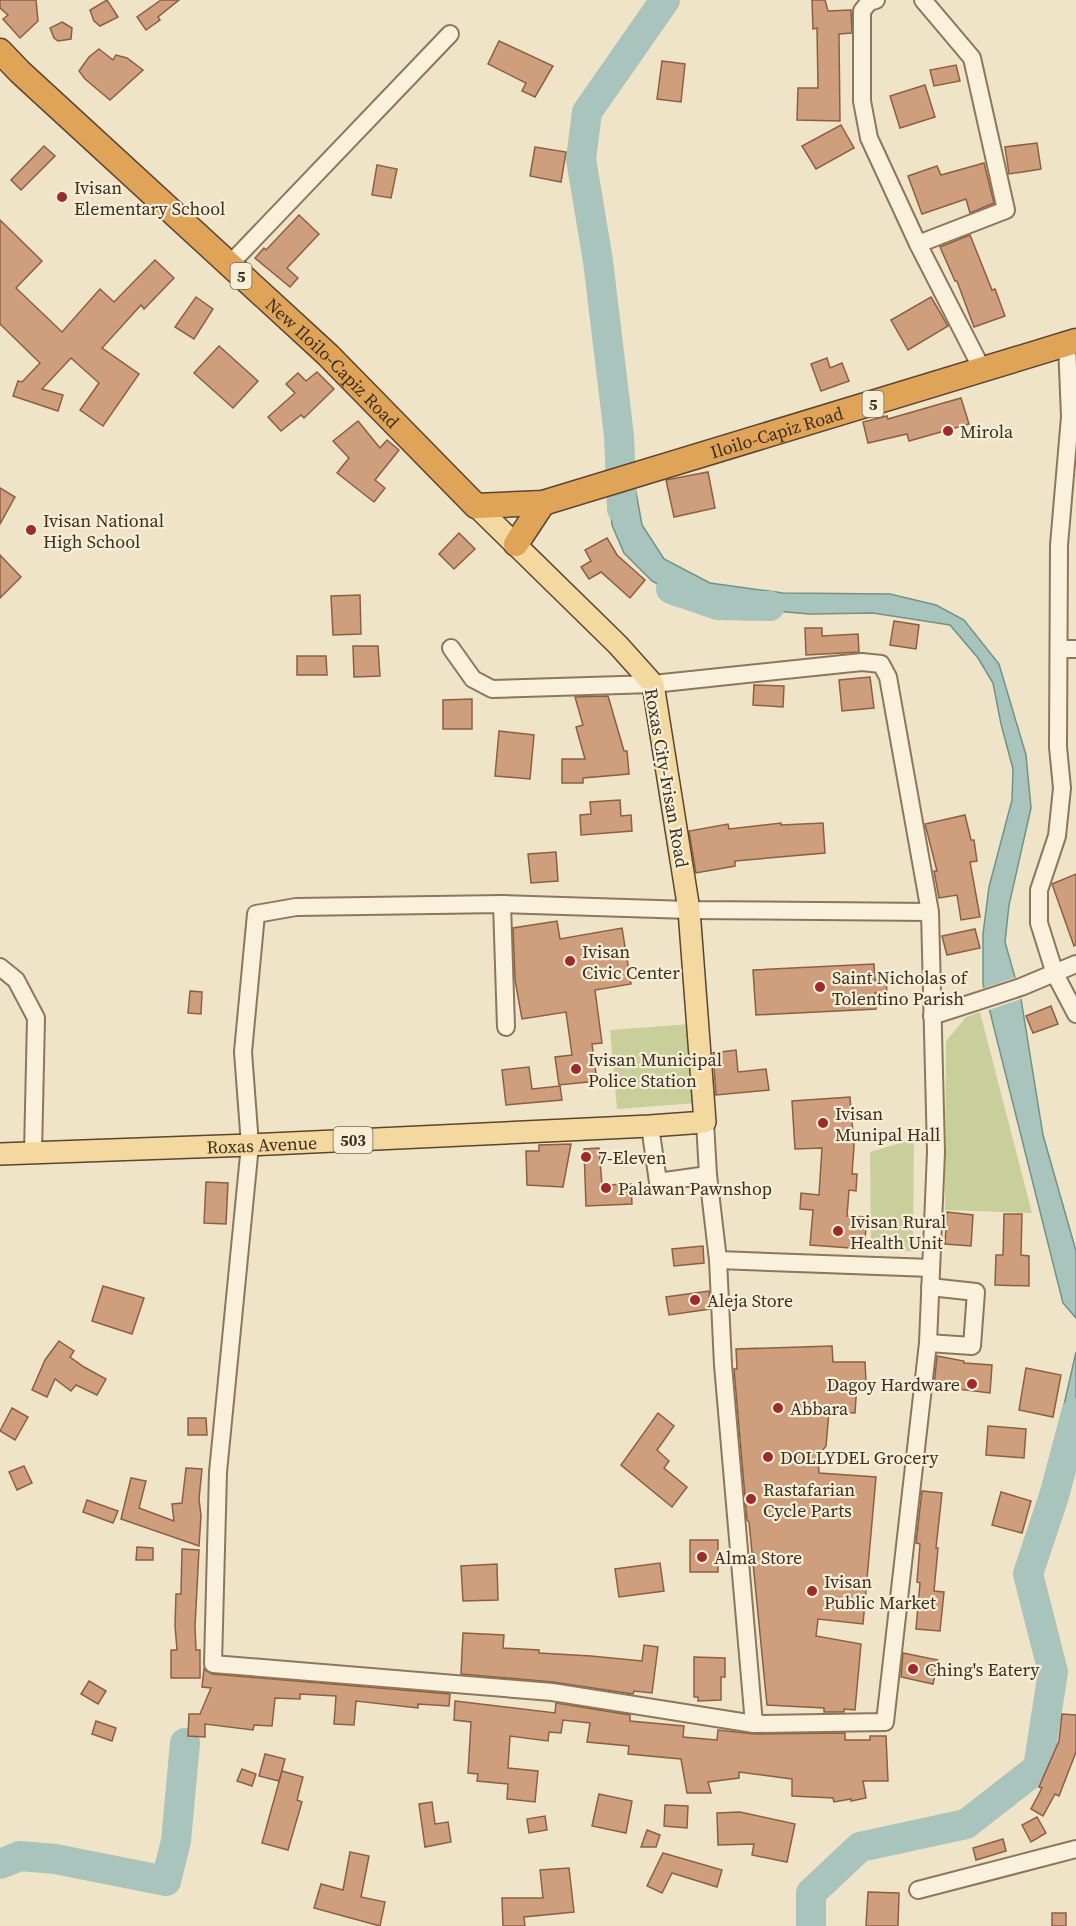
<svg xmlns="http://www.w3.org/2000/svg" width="1076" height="1926" viewBox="0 0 1076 1926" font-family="'Source Serif 4',serif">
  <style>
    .green { fill: #c9cf9b }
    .water { fill: #a9c4bc; stroke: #6f938a; stroke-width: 1.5 }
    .pier { fill: #f0e4c8 }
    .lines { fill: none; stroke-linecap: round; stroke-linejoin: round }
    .river { stroke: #a9c4bc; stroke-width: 30 }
    .building { fill: #cf9f7d; stroke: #8d5f41; stroke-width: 1.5 }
    .minor-casing { stroke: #8d765c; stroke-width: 20 }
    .major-casing { stroke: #5b4430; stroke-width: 24 }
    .highway-casing { stroke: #5b4430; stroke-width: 27 }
    .minor { stroke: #faf1dc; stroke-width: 16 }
    .major { stroke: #f3d9a0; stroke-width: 21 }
    .highway { stroke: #e0a458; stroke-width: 24 }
    .poi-dot { fill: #9e2a2b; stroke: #f7eed8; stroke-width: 2 }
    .labels { text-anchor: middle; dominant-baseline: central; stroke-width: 4.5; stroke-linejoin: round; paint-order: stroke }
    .shield { fill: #f7eed8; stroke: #756857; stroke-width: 1.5 }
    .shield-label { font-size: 16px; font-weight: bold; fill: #3d2e20 }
    .poi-label { font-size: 18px; fill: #3d2e20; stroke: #f7eed8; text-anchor: start }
    .street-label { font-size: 18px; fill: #3d2e20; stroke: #f7eed8 }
  </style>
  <rect width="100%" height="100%" fill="#f0e4c8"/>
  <g class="green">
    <path d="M980 1012 1032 1213 945 1210 946 1041 966 1017Z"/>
    <path d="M690 1024 697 1103 617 1109 610 1030Z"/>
    <path d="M914 1139 913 1251 871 1250 870 1152Z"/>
  </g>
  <g class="water">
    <path d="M634 481 642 525 664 559 710 583 783 593 890 594 936 605 964 620 999 664 1026 755 1031 808 1009 905 1005 942 1021 999 1043 1135 1076 1251V1318L1063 1303 983 984V934L989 887 1012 800 1013 769 1001 724 993 683 978 658 950 625 873 613 810 614 761 610 682 598 652 581 624 553 612 525 609 489Z"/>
    <path d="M1076 1352V1456L1054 1496V1449Z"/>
  </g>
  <path class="pier" d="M1017 977 1024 998 986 1011 981 989Z"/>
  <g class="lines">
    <g class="river">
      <path d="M622 509 619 436 598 261 581 159 587 112 665 0"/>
      <path d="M671 589 718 605 770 606"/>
      <path d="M0 1864 20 1856 55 1859 166 1881 176 1841 185 1743"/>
      <path d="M811 1926V1893L860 1847 966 1824 1038 1768 1053 1672 1028 1574 1054 1496 1076 1413"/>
    </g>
  </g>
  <g class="building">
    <path d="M0 0H36L38 21 20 38 3 19 8 15 0 8Z"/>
    <path d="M107 0 118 17 100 26 94 21 90 10Z"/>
    <path d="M161 0H179L158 17 160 20 146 30 137 17Z"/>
    <path d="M812 0H825L828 11 851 10 852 33 839 34 840 121 797 120 798 88H818L817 28 813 29Z"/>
    <path d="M62 22 72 28 71 39 58 41 54 38 50 28Z"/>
    <path d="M499 41 553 66 535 97 522 91 526 83 488 64Z"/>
    <path d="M99 49 113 60 116 55 127 58 143 70 110 100 85 79 79 71 89 57Z"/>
    <path d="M662 61 685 64 681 102 657 99Z"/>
    <path d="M956 65 960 81 934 86 930 70Z"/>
    <path d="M925 85 935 117 900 128 890 96Z"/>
    <path d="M841 125 854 148 816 169 802 146Z"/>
    <path d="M1037 143 1041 169 1009 174 1005 147Z"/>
    <path d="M44 146 55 156 21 190 11 180Z"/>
    <path d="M535 147 566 152 561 182 530 176Z"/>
    <path d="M984 163 994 203 970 213 966 199 922 214 908 176 937 166 941 175Z"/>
    <path d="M377 165 397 169 391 198 372 195Z"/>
    <path d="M299 215 319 234 287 268 298 278 290 287 255 258 264 248 266 250Z"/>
    <path d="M0 220 42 261 16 288 62 332 100 289 114 302 155 260 174 278 144 309 141 305 102 348 139 374 103 426 80 410 99 383 71 358 42 389 63 395 58 411 13 396 18 381 22 382 40 363 0 324Z"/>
    <path d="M970 235 992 290 995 289 1005 316 974 327 957 281H955L940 247Z"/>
    <path d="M196 297 213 309 194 339 175 327Z"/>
    <path d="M931 297 948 326 908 350 891 320Z"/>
    <path d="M219 346 258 381 233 408 194 373Z"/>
    <path d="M827 358 830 368 842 363 849 381 821 391 811 364Z"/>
    <path d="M317 372 334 389 304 418 301 415 281 431 268 417 295 393 286 384 298 373 306 381Z"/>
    <path d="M961 398 969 424 909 441 907 434 868 443 863 422 887 416 888 419Z"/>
    <path d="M358 421 380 448 387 440 399 450 375 480 385 488 374 502 337 473 349 458 333 441Z"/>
    <path d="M708 472 715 508 674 517 666 480Z"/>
    <path d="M0 488 15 497 0 524Z"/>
    <path d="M459 533 475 549 454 569 439 554Z"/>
    <path d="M607 538 617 555 645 580 630 598 601 572 589 579 581 567 591 561 585 550Z"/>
    <path d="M0 555 21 577 0 598Z"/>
    <path d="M360 595 361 634 333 635 331 596Z"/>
    <path d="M894 621 919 625 916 649 890 645Z"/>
    <path d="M805 628H822V636L858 634 859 652 806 655Z"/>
    <path d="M353 646H378L380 676 354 677Z"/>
    <path d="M297 656H326L327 675H297Z"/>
    <path d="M870 677 874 708 842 711 839 680Z"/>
    <path d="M754 685 784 686 783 707 753 705Z"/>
    <path d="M608 696 624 751H627L629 774 583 778V783H562V759H585L576 727 583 725 575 697Z"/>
    <path d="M472 699V729H443V700Z"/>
    <path d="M499 731 534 735 530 779 495 776Z"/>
    <path d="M620 800 621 816 631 815 632 831 581 835 580 815 591 814 590 802Z"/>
    <path d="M965 815 971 840H974L977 861 970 862 980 917 961 920 957 895 939 898 934 871H937L925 824Z"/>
    <path d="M781 823V825L823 823 825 853 735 861V866L696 873 689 831 728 824 729 829Z"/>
    <path d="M556 852 558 881 531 883 528 854Z"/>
    <path d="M1076 874V945L1074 946 1052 884Z"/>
    <path d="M557 921 560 939 622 928 631 984 595 990 602 1043 592 1044 597 1081 559 1085 555 1057 572 1055 566 1012 522 1019 515 980 513 928Z"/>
    <path d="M975 929 980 948 947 955 942 936Z"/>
    <path d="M874 964 875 980H886L887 993H875L876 1009 756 1015 753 970Z"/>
    <path d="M190 991 202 992 201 1014 188 1013Z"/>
    <path d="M1051 1006 1058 1024 1033 1033 1026 1016Z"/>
    <path d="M736 1050 738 1072 766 1069 769 1090 716 1095 713 1053Z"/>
    <path d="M529 1067 532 1089 560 1086 562 1100 506 1105 502 1070Z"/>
    <path d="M850 1097 854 1146 852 1174H857L856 1191 849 1190 847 1216 867 1217 864 1249 810 1245 813 1210 800 1209 801 1193 819 1195 822 1148 795 1149 792 1101Z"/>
    <path d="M571 1144 563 1187 527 1185 526 1151H539V1145Z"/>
    <path d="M599 1148 602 1185 631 1184 632 1204 586 1206 584 1149Z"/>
    <path d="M206 1182 228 1183 226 1224 204 1223Z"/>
    <path d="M947 1212 973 1215 971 1246 945 1244Z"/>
    <path d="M1004 1214H1022L1021 1255 1029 1256V1286L995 1285 996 1255H1003Z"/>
    <path d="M703 1246 704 1263 674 1266 672 1249Z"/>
    <path d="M103 1286 144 1298 132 1334 92 1321Z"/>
    <path d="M709 1291 710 1309 669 1315 666 1297Z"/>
    <path d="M59 1341 74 1351 70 1357 84 1367 106 1379 97 1395 76 1385 71 1391 55 1379 47 1397 32 1390 45 1360Z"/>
    <path d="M832 1346 833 1362H865L866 1382H857L855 1413 829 1412 826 1446 818 1456 819 1473 876 1477 863 1624 818 1619 816 1636 861 1644 855 1710 844 1709V1712H824V1708L767 1705 749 1522 747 1520 734 1369H737L736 1349Z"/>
    <path d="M937 1356 964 1361V1363L992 1365 990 1393 934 1386Z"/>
    <path d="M1026 1368 1061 1375 1053 1417 1019 1410Z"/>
    <path d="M12 1408 28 1417 15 1440 0 1431Z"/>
    <path d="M658 1413 674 1426 657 1450 669 1461 664 1468 687 1487 672 1507 621 1465Z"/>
    <path d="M188 1418H206L207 1435H188Z"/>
    <path d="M988 1426 1026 1429 1024 1458 986 1455Z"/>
    <path d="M24 1466 32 1483 17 1490 9 1472Z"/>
    <path d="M186 1468 202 1469 199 1499 201 1516 199 1546 121 1519 131 1478 146 1481 139 1508 174 1521 172 1504 182 1503Z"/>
    <path d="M922 1491 942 1493 936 1548H938L934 1591 944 1592 940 1631 916 1629 920 1583 917 1582 920 1544 916 1543Z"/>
    <path d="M1001 1492 1031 1501 1022 1533 992 1525Z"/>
    <path d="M87 1500 118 1511 113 1523 83 1512Z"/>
    <rect x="690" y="1540" width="28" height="32"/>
    <path d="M137 1547 153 1548V1560H136Z"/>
    <path d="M182 1549 199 1550 195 1626 196 1650H200V1678H171V1650H177L175 1625 176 1594H181Z"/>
    <path d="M660 1563 664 1591 619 1597 615 1569Z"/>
    <path d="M497 1564 498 1600 463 1601 461 1566Z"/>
    <path d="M463 1633 504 1635 503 1648 539 1650V1653L591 1656 642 1661 644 1645 658 1647 652 1693 634 1691 633 1694 553 1682 461 1674Z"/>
    <path d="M903 1653 938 1660 933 1684 901 1677Z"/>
    <path d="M694 1657 725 1658V1677H721V1700L698 1701V1697H694Z"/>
    <path d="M204 1669 212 1674 450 1694 449 1706 418 1704V1708L356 1701 354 1725 334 1724 336 1696 300 1694V1699L275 1698 272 1726 254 1725 253 1730 205 1724V1737L188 1736 189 1714H200L211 1688 202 1687Z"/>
    <path d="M89 1681 106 1691 98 1704 81 1694Z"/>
    <path d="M455 1701 555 1713 556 1703 630 1715V1721L684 1726 683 1737 717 1740 718 1730 754 1734 845 1733V1740H870V1736H886L888 1781H863L866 1798 851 1801V1799L834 1802 833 1798 792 1796V1779L739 1772V1778L708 1782 711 1793H687L681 1759 628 1754 629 1746 587 1742 590 1723 563 1720 561 1733 549 1732 548 1741 510 1736 508 1768 538 1771 535 1802 507 1799 508 1784 477 1781 478 1774 468 1773 471 1722 454 1720Z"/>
    <path d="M1062 1714 1076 1715V1752L1059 1796 1055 1794 1043 1816 1031 1809 1042 1788 1039 1787 1059 1741Z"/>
    <path d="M96 1721 116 1728 112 1741 92 1734Z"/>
    <path d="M265 1754 285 1759 279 1781 259 1776Z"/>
    <path d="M242 1769 256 1774 252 1786 237 1781Z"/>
    <path d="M282 1771 303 1777 297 1800 302 1802 288 1850 262 1843Z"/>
    <path d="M599 1794 632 1801 626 1833 592 1826Z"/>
    <path d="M432 1802 435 1824 448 1822 451 1842 425 1847 419 1804Z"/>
    <path d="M665 1805 688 1806 687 1828 664 1826Z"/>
    <path d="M740 1812 795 1824 787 1862 752 1855 754 1844 718 1845 717 1813Z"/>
    <path d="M545 1816 547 1830 529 1833 527 1819Z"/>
    <path d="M1037 1817 1046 1833 1031 1842 1022 1825Z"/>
    <path d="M647 1830 660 1835 656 1847H641Z"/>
    <path d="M1003 1839 1006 1851 976 1860 973 1848Z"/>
    <path d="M350 1852 369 1856 361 1897 385 1902 380 1926 314 1908 321 1884 343 1890Z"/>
    <path d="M663 1853 722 1870 717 1887 672 1873 662 1893 647 1886Z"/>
    <path d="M569 1868 574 1912 524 1917 525 1926H503L502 1898H543L540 1870Z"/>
    <path d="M868 1892 899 1893 898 1926H866Z"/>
    <rect x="1052" y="1913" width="14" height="13"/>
  </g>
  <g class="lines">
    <g class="minor-casing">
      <g id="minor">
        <path d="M876 0 869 2 862 11V101L869 138 918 244 983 371"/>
        <path d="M918 244 1006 210 972 58 923 0"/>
        <path d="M229 265 450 34"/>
        <path d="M1067 344 1070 417 1059 545 1058 747 1062 788 1057 836 1039 890V923L1055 974 1076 1014"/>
        <path d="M451 648 473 679 492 689 653 684 862 662 881 664 888 677 930 912 936 1152 928 1343 885 1722 754 1724 552 1692 213 1664 218 1472 250 1145 243 1052 256 914 296 907 502 904 689 910 930 912"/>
        <path d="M1059 649H1076"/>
        <path d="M502 904 506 1027"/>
        <path d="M0 967 16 980 36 1018 33 1153"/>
        <path d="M932 1016 1021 987 1076 964"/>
        <path d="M705 1122 708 1175 718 1260 723 1365 754 1724"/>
        <path d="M650 1126 658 1182 708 1175"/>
        <path d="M718 1260 931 1268"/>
        <path d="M928 1343 972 1346 976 1292 930 1287"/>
        <path d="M918 1890 1076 1849"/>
      </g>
    </g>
    <g class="major-casing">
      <g id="major">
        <path id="s1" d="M0 1154 250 1145 650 1126 705 1122 689 910 653 684 618 645 476 506"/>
      </g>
    </g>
    <g class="highway-casing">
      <g id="highway">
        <path id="s2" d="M0 51 20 72 328 355 476 506 543 503 1076 341"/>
        <path d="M516 544 543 503"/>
      </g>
    </g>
    <use href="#minor" class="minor"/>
    <use href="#major" class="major"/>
    <use href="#highway" class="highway"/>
  </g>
  <g class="poi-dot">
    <circle cx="62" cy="197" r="6"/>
    <circle cx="948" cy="431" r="6"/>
    <circle cx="31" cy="530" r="6"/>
    <circle cx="570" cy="961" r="6"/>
    <circle cx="820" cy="987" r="6"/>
    <circle cx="576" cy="1069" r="6"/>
    <circle cx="823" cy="1123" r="6"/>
    <circle cx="586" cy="1157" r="6"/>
    <circle cx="606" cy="1188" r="6"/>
    <circle cx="838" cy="1231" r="6"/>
    <circle cx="695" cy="1300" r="6"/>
    <circle cx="972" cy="1384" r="6"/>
    <circle cx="778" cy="1408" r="6"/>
    <circle cx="768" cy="1457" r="6"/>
    <circle cx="751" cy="1499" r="6"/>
    <circle cx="702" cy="1557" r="6"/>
    <circle cx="812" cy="1591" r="6"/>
    <circle cx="913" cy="1669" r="6"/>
  </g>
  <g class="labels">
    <g class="shield">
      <rect x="230.5" y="263" width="21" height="26" rx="4.5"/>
      <rect x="862.5" y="391" width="21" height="26" rx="4.5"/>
      <rect x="333.5" y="1127" width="39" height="26" rx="4.5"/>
    </g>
    <g class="shield-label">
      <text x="241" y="276">5</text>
      <text x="873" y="404">5</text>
      <text x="353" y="1140">503</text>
    </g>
    <g class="poi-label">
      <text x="74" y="187">Ivisan<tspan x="74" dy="21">Elementary School</tspan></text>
      <text x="960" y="431">Mirola</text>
      <text x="43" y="520">Ivisan National<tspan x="43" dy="21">High School</tspan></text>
      <text x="582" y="951">Ivisan<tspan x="582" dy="21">Civic Center</tspan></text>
      <text x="832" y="977">Saint Nicholas of<tspan x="832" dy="21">Tolentino Parish</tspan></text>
      <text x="588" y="1059">Ivisan Municipal<tspan x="588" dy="21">Police Station</tspan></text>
      <text x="835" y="1113">Ivisan<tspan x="835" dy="21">Munipal Hall</tspan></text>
      <text x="598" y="1157">7-Eleven</text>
      <text x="618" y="1188">Palawan Pawnshop</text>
      <text x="850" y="1221">Ivisan Rural<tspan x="850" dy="21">Health Unit</tspan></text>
      <text x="707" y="1300">Aleja Store</text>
      <text x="960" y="1384" text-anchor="end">Dagoy Hardware</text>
      <text x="790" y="1408">Abbara</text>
      <text x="780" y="1457">DOLLYDEL Grocery</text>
      <text x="763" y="1489">Rastafarian<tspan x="763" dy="21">Cycle Parts</tspan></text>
      <text x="714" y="1557">Alma Store</text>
      <text x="824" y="1581">Ivisan<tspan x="824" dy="21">Public Market</tspan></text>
      <text x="925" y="1669">Ching's Eatery</text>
    </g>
    <g class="street-label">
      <text stroke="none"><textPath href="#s2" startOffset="456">New Iloilo-Capiz Road</textPath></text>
      <text stroke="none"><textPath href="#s2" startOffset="970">Iloilo-Capiz Road</textPath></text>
      <text transform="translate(667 778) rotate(80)">Roxas City-Ivisan Road</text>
      <text stroke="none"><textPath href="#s1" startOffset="262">Roxas Avenue</textPath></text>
    </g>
  </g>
</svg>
